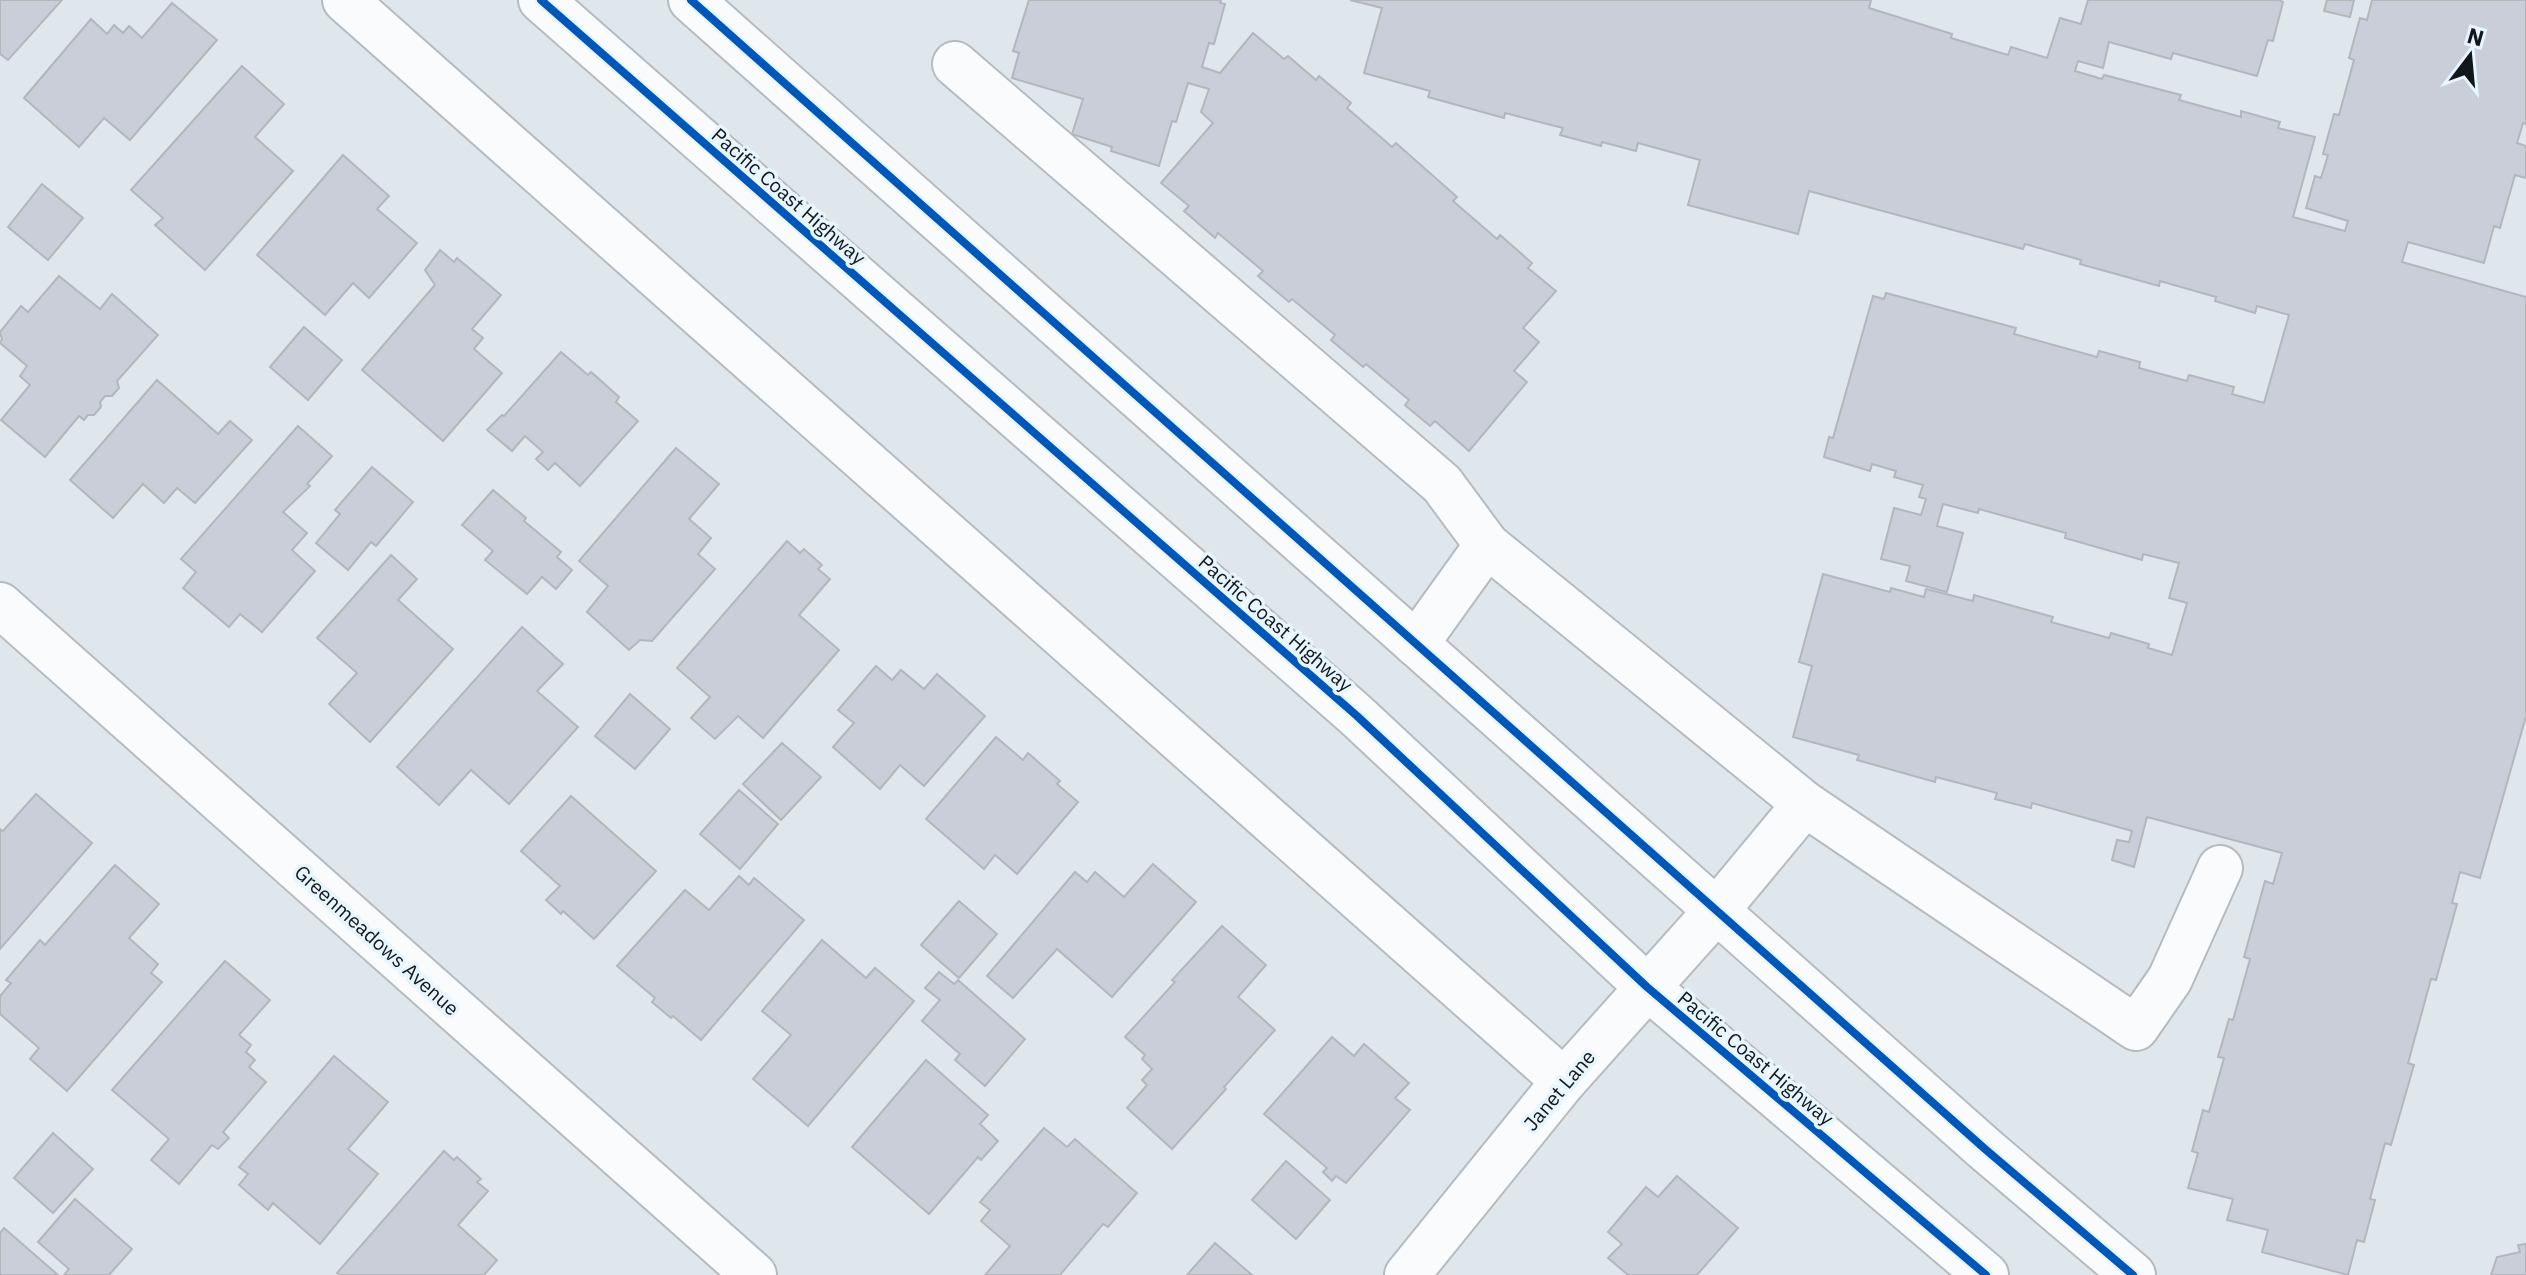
<svg xmlns="http://www.w3.org/2000/svg" width="2526" height="1275" viewBox="0 0 2526 1275" font-family="'IBM Plex Sans',sans-serif">
  <style>
    .building { fill: #caced8; stroke: #b3b7bc; stroke-width: 2 }
    .lines { fill: none; stroke-linecap: round; stroke-linejoin: round }
    .minor-casing { stroke: #b6bbbf; stroke-width: 48 }
    .highway-casing { stroke: #b6bbbf; stroke-width: 48 }
    .minor { stroke: #fafbfc; stroke-width: 44 }
    .highway { stroke: #fafbfc; stroke-width: 44 }
    .cycleway-casing { stroke: #e7f5ff; stroke-width: 13 }
    .cycleway { stroke: #0057b8; stroke-width: 8 }
    .labels { text-anchor: middle; dominant-baseline: central; stroke-width: 7; stroke-linejoin: round; paint-order: stroke }
    .street-label { font-size: 20px; fill: #12171a; stroke: #e7f5ff }
  </style>
  <rect width="100%" height="100%" fill="#e0e7ec"/>
  <g class="building">
    <path d="M0 0H62L8 60 0 54Z"/>
    <path d="M1029 0H1221L1220 3 1225 4 1214 44 1209 43 1202 67 1220 73 1253 33 1284 59 1288 56 1316 80 1319 76 1351 103 1347 108 1392 147 1396 143 1457 197 1453 201 1497 239 1500 235 1532 263 1528 268 1556 291 1523 328 1539 342 1514 371 1527 382 1469 451 1435 421 1430 426 1405 405 1409 400 1366 364 1363 367 1331 340 1335 335 1292 299 1289 302 1258 276 1263 271 1218 233 1215 238 1184 211 1189 206 1161 183 1213 123 1201 112 1209 89 1188 83 1176 122 1172 121 1159 166 1111 151 1112 147 1072 134 1083 99 1012 78 1019 53 1013 51Z"/>
    <path d="M1350 0H1871L1869 8 1952 34 1951 38 2008 55 2011 47 2047 58 2060 18 2081 24 2088 0H2279L2283 2 2273 41 2268 40 2257 76 2173 53 2171 59 2109 42 2103 68 2078 61 2075 71 2102 79 2104 75 2181 95 2179 100 2241 117V111L2280 122 2278 128 2315 137 2293 217 2345 231 2348 221 2306 208 2315 176 2321 178 2328 155 2323 154 2334 114 2339 115 2354 60 2349 58 2360 18 2367 20 2372 0H2526V124L2523 123 2517 143 2526 146V178L2515 175 2500 228 2494 226 2484 263 2408 242 2402 262 2526 297V716L2480 878 2460 872 2452 903 2457 904 2436 980 2431 979 2408 1063 2414 1065 2391 1145 2385 1143 2370 1199 2375 1200 2364 1242 2357 1240 2348 1275 2262 1252 2268 1230 2227 1220 2233 1199 2188 1188 2198 1153 2192 1151 2203 1110 2209 1112 2224 1058 2218 1057 2229 1019 2233 1020 2250 959 2244 957 2265 881 2273 884 2282 853 2147 817 2134 867 2112 860 2117 840 2129 842 2132 831 2032 803 2031 808 1995 799 1997 793 1936 777 1935 782 1857 760 1859 755 1793 737 1812 666 1799 662 1823 574 1890 592 1891 588 1924 597 1926 589 1973 601 1974 595 2053 617 2051 622 2109 638 2111 633 2149 644 2148 648 2172 655 2187 603 2169 598 2179 563 2143 554 2142 560 2065 538 2066 533 1979 509 1978 513 1943 504 1937 526 1963 533 1947 592 1906 581 1910 566 1881 559 1894 508 1921 515 1926 499 1919 497 1923 485 1894 477 1896 471 1872 464 1870 471 1824 457 1829 437 1833 438 1873 296 1884 299 1886 293 2016 328 2014 334 2097 357 2099 351 2140 362 2139 368 2187 381 2189 375 2234 387 2232 394 2264 403 2289 315 2257 306 2255 313 2215 301 2216 297 2160 281 2159 286 2080 264 2081 260 2025 244 2023 249 1809 191 1798 234 1688 205 1700 160 1638 143 1636 151 1602 142 1601 146 1560 135 1563 128 1505 113 1504 118 1428 97 1430 91 1364 73 1382 8Z"/>
    <path d="M2327 0H2354L2350 17 2324 11Z"/>
    <path d="M172 3 217 40 130 140 104 118 79 147 24 98 91 19 107 34 114 25 123 33 129 26 142 38Z"/>
    <path d="M242 66 284 104 255 137 293 171 205 270 155 225 163 218 131 190Z"/>
    <path d="M343 155 389 196 377 209 417 243 369 298 353 283 325 315 257 255Z"/>
    <path d="M42 184 83 218 48 260 8 227Z"/>
    <path d="M440 250 454 262 457 258 501 295 472 329 483 338 474 349 502 373 443 441 362 370 435 285 425 270Z"/>
    <path d="M59 276 100 309 112 294 158 335 117 381 119 388 112 396H105L100 402 101 407 94 415H88L84 420 79 416 45 457 1 420 30 385 20 376 27 366 0 343 2 339 0 332 21 306 28 312Z"/>
    <path d="M304 327 342 360 308 400 270 367Z"/>
    <path d="M561 352 588 375 591 372 619 397 616 402 638 421 580 486 555 463 548 470 536 459 543 452 525 436 512 451 487 430 502 415 504 416Z"/>
    <path d="M157 380 218 434 230 421 252 440 195 503 177 488 164 503 143 484 113 518 70 480Z"/>
    <path d="M298 426 332 456 307 484 310 486 283 512 307 533 292 550 315 571 262 632 240 614 229 627 183 588 196 572 181 559Z"/>
    <path d="M676 448 719 484 689 519 711 538 698 554 715 569 652 641 640 640 629 650 587 612 608 586 579 561Z"/>
    <path d="M372 467 413 502 376 546 371 542 348 570 316 543 340 514 335 510Z"/>
    <path d="M493 490 526 518 524 521 561 552 557 557 572 570 556 589 542 577 527 594 485 560 493 551 462 525Z"/>
    <path d="M787 541 800 553 804 549 822 565 818 569 830 579 799 615 839 650 763 738 738 716 715 739 691 718 710 697 677 668Z"/>
    <path d="M391 555 417 579 398 600 453 649 370 742 329 704 357 673 317 638Z"/>
    <path d="M522 627 563 664 537 691 578 727 509 804 471 770 439 805 397 767Z"/>
    <path d="M876 666 892 680 901 670 924 689 937 674 985 716 924 786 900 765 880 789 833 747 854 723 838 710Z"/>
    <path d="M630 694 670 729 635 769 595 736Z"/>
    <path d="M996 737 1023 760 1028 753 1060 781 1057 784 1078 802 1017 874 995 855 984 869 926 819Z"/>
    <path d="M782 743 821 777 781 820 743 784Z"/>
    <path d="M739 790 778 824 740 869 700 834Z"/>
    <path d="M36 794 92 843 0 949V829L3 831Z"/>
    <path d="M571 796 656 871 594 939 563 911 561 914 546 900 560 886 521 851Z"/>
    <path d="M1153 864 1196 902 1112 997 1057 949 1013 998 987 976 1075 872 1087 882 1095 872 1124 897Z"/>
    <path d="M115 865 159 904 129 938 158 964 151 973 162 982 67 1091 30 1059 39 1048 0 1014V996L11 983 6 980 40 940 45 945Z"/>
    <path d="M739 876 749 885 754 878 804 920 701 1040 673 1016 671 1018 652 1002 655 998 617 966 685 890 709 910Z"/>
    <path d="M959 901 997 934 959 978 921 945Z"/>
    <path d="M1222 926 1266 965 1238 997 1275 1030 1224 1087 1226 1089 1172 1149 1127 1108 1147 1085 1142 1080 1152 1069 1142 1059 1145 1055 1125 1037 1175 982 1172 980Z"/>
    <path d="M822 940 866 978 875 968 914 1001 808 1126 753 1079 791 1035 762 1011Z"/>
    <path d="M225 961 270 1000 239 1035 251 1045 246 1052 255 1060 249 1067 266 1082 223 1132 229 1138 218 1149 212 1145 179 1184 151 1160 169 1139 112 1090Z"/>
    <path d="M939 972 954 984 958 980 1025 1039 985 1086 955 1060 960 1054 922 1021 940 1000 925 988Z"/>
    <path d="M1332 1037 1354 1056 1364 1044 1409 1083 1395 1098 1410 1110 1346 1183 1336 1176 1332 1181 1323 1172 1327 1168 1264 1114Z"/>
    <path d="M334 1056 388 1102 348 1149 378 1174 320 1244 273 1203 268 1210 239 1185 248 1174 239 1167Z"/>
    <path d="M926 1060 988 1115 980 1124 998 1141 981 1160 978 1157 929 1214 852 1147Z"/>
    <path d="M1044 1128 1067 1147 1075 1139 1137 1193 1108 1227 1103 1224 1060 1275H985L1010 1246 981 1221 990 1210 980 1202Z"/>
    <path d="M53 1133 93 1169 53 1213 14 1178Z"/>
    <path d="M444 1151 454 1160 457 1157 481 1179 477 1182 488 1191 458 1225 497 1260 484 1275H340L337 1273Z"/>
    <path d="M1286 1161 1330 1200 1296 1239 1252 1200Z"/>
    <path d="M1677 1176 1738 1228 1697 1275H1628L1608 1258 1622 1244 1608 1232 1646 1187 1658 1197Z"/>
    <path d="M75 1199 132 1249 109 1275H64L69 1269 38 1242Z"/>
    <path d="M4 1228 58 1275H0V1233Z"/>
    <path d="M1215 1243 1252 1275H1187Z"/>
    <path d="M2526 1244V1275H2491L2497 1257 2520 1252 2518 1245Z"/>
  </g>
  <g class="lines">
    <g class="minor-casing">
      <g id="minor">
        <path d="M345 0 1564 1081"/>
        <path d="M955 64 1442 484 1487 545 1416 644"/>
        <path d="M1487 545 1805 804 2136 1028 2170 979 2220 868"/>
        <path d="M0 605 754 1275"/>
        <path d="M1407 1275 1564 1081 1717 910 1805 804"/>
      </g>
    </g>
    <g class="highway-casing">
      <g id="highway">
        <path d="M541 0 1357 716 1647 987 1986 1275"/>
        <path d="M691 0 1985 1149 2133 1275"/>
      </g>
    </g>
    <use href="#minor" class="minor"/>
    <use href="#highway" class="highway"/>
    <g class="cycleway-casing">
      <g id="cycleway">
        <path d="M541 0 1357 716 1647 987 1986 1275"/>
        <path d="M691 0 1985 1149 2133 1275"/>
      </g>
    </g>
    <use href="#cycleway" class="cycleway"/>
  </g>
  <g class="labels">
    <g class="street-label">
      <text transform="translate(789 196) rotate(41)">Pacific Coast Highway</text>
      <text transform="translate(1276 623) rotate(41)">Pacific Coast Highway</text>
      <text transform="translate(377 940) rotate(42)">Greenmeadows Avenue</text>
      <text transform="translate(1756 1058) rotate(40)">Pacific Coast Highway</text>
      <text transform="translate(1559 1090) rotate(-50)">Janet Lane</text>
    </g>
  </g>
  <g transform="translate(2470 56) rotate(16)" stroke="#e7f5ff" stroke-width="6" paint-order="stroke">
  <path d="M0-6L14 30L0 20L-14 30Z" fill="#12171a"/>
  <text y="-12" font-size="22" font-weight="bold" text-anchor="middle" fill="#12171a">N</text>
  </g>
</svg>
